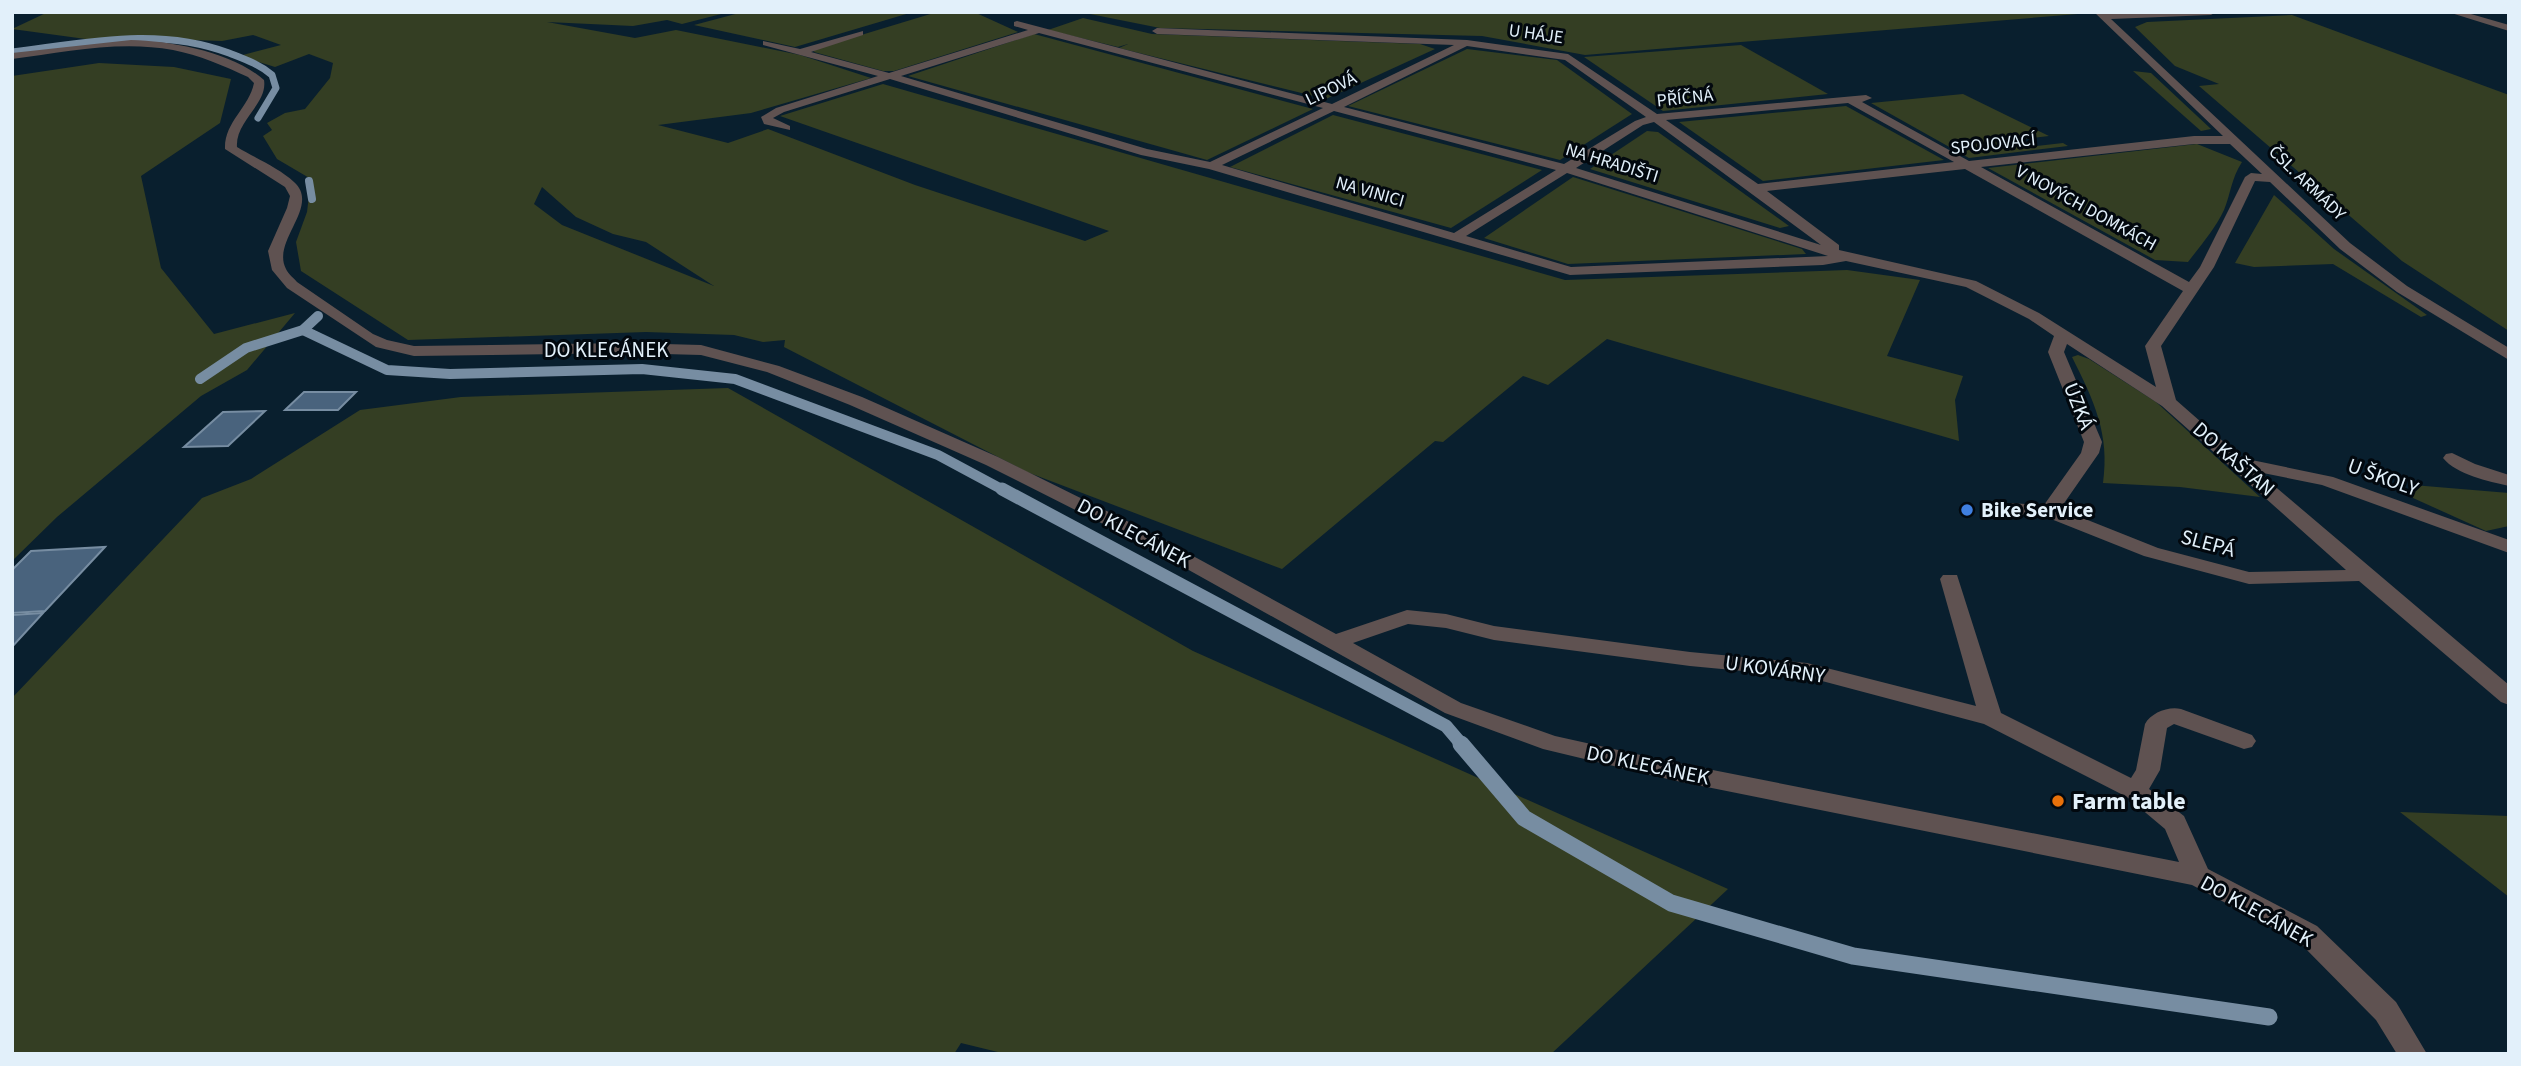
<svg xmlns="http://www.w3.org/2000/svg" width="2521" height="1066" viewBox="0 0 2521 1066" font-family="'Source Sans 3',sans-serif">
  <style>
    .green { fill: #343e23; fill-rule: evenodd }
    .water { fill: #49637d; stroke: #778da2; stroke-width: 2 }
    .lines { fill: none; stroke-linecap: round; stroke-linejoin: round }
    .stream-far4 { stroke: #778da2; stroke-width: 7 }
    .stream-far3 { stroke: #778da2; stroke-width: 8 }
    .stream-far2 { stroke: #778da2; stroke-width: 10 }
    .stream-far1 { stroke: #778da2; stroke-width: 13 }
    .stream { stroke: #778da2; stroke-width: 17 }
    .minor { fill: #5f5251; fill-rule: evenodd }
    .shop-dot { fill: #3f7fe0; stroke: #02080e; stroke-width: 2.5 }
    .food-dot { fill: #e8710a; stroke: #02080e; stroke-width: 2.5 }
    .labels { text-anchor: middle; dominant-baseline: central; stroke-width: 6; stroke-linejoin: round; paint-order: stroke }
    .far-street-label { font-size: 18px; fill: #e2f0fa; stroke: #02080e }
    .street-label { font-size: 21px; fill: #e2f0fa; stroke: #02080e }
    .poi-label { font-size: 21px; font-weight: bold; fill: #e2f0fa; stroke: #02080e; text-anchor: start }
    .near-poi-label { font-size: 24px; font-weight: bold; fill: #e2f0fa; stroke: #02080e; text-anchor: start }
  </style>
  <rect width="100%" height="100%" fill="#091f2e"/>
  <g class="green">
    <path d="M48 12H729L682 24 667 20 633 26 547 22 635 38 676 30 800 55 871 78 751 113 658 125 728 143 768 129 915 185 1085 241 1109 231 780 116 883 84 1565 280 1847 270 1920 280 1887 356 1963 376 1955 400 1959 441 1607 339 1548 385 1523 376 1443 442 1435 441 1282 569 1027 472 784 347 785 340 763 342 734 335 646 332 408 340 301 271 296 242 307 212 311 179 277 159 263 136 272 130 267 123 285 113 305 109 330 78 333 63 309 54 275 67 239 56 281 45 253 35 222 41 132 38 93 40 12 29ZM542 187 576 217 613 234 646 242 714 286 562 225 534 204Z"/>
    <path d="M743 12H913L795 47 694 25Z"/>
    <path d="M937 12H974L1018 32 894 71H883L814 52 815 49Z"/>
    <path d="M1080 12H2077L2078 14 1585 55 1482 36 1160 28Z"/>
    <path d="M2292 15 2509 95V331L2402 261 2199 86 2219 84 2175 66 2135 27 2147 22Z"/>
    <path d="M1083 18 1152 34 1420 44 1435 49 1326 99 1119 48 1128 44 1118 47 1048 30Z"/>
    <path d="M1034 34 1313 109 1207 160 908 76Z"/>
    <path d="M1741 45 1828 94 1663 111 1584 57Z"/>
    <path d="M1467 49 1557 60 1632 114 1560 160 1348 106Z"/>
    <path d="M99 63 174 67 231 79 220 123 141 176 161 268 214 334 295 313 247 370 201 396 57 517 12 561V76Z"/>
    <path d="M2133 71 2151 73 2211 129 2201 131Z"/>
    <path d="M1963 94 2049 136 2016 140 2028 147 2063 143 2068 146 1969 158 1871 103Z"/>
    <path d="M1846 106 1944 160 1763 181 1679 122Z"/>
    <path d="M1333 115 1542 170 1451 228 1230 167Z"/>
    <path d="M1647 131 1658 132 1789 226 1780 228 1590 169Z"/>
    <path d="M2197 144 2242 162C2231 179 2231 193 2224 210 2215 229 2201 245 2188 262L2155 260 1988 168Z"/>
    <path d="M1573 177 1802 249 1806 254 1568 264 1484 238Z"/>
    <path d="M2274 195 2334 249 2427 315 2421 317 2333 264 2254 267 2235 263Z"/>
    <path d="M2078 355 2089 359 2156 402 2260 497 2180 487 2103 483C2110 434 2094 401 2072 357Z"/>
    <path d="M728 388 1193 651 1728 889 1551 1054H1006L961 1043 954 1054H12V698L202 498 251 479 360 410 461 397Z"/>
    <path d="M2413 485 2509 493V526L2486 531 2413 498Z"/>
    <path d="M2400 812 2509 816V897Z"/>
  </g>
  <g class="water">
    <path d="M304 392H356L338 410H285Z"/>
    <path d="M265 411 228 446 184 447 223 412Z"/>
    <path d="M105 547 45 611 12 613V570L31 551Z"/>
    <path d="M43 613 12 647V615Z"/>
  </g>
  <g class="lines">
    <path class="stream-far4" d="M12 52C85 43 158 26 229 53 244 59 259 64 272 75L276 88 258 118"/>
    <path class="stream-far3" d="M309 181 312 199"/>
    <g class="stream-far2">
      <path d="M303 330 387 370 450 374 642 369 735 379 938 455 1005 491"/>
      <path d="M200 379 246 348 303 330 318 316"/>
    </g>
    <path class="stream-far1" d="M1002 489 1446 726 1463 746"/>
    <path class="stream" d="M1461 744 1524 818 1671 903 1853 956 2269 1017"/>
    <g class="minor">
      <path d="M2094 12H2216L2211 15 2111 19 2350 243 2407 286 2509 348V360L2397 292 2340 249 2270 182 2255 181 2214 267 2161 346 2176 400 2242 458 2333 477 2509 540V553L2322 485 2258 472 2509 685V705L2501 702 2359 581 2249 584 2144 556 2046 517 2002 513 2000 509 2009 503 2044 505 2081 453 2084 442 2048 352 2054 336 2029 319 1966 287 1846 261 1823 265 1570 275 1209 169 1141 155 890 79 784 112 773 118 790 126V130L764 124 761 117 776 108 878 76 763 45V41L800 49 863 31V35L811 52 889 73 1028 30 1014 26V22L1017 21 1332 104 1454 45 1157 34 1152 31 1157 28 1467 40 1568 54 1657 114 1866 95 1872 98 1862 102 1969 161 2194 136H2223ZM1039 33 1323 108 1210 162 1147 149 901 76ZM1467 46 1565 60 1646 117 1635 121 1564 164 1344 107ZM1848 103 1954 162 1758 184 1666 120ZM1334 111 1556 170 1454 233 1222 165ZM1654 122 1821 245 1576 168 1643 125ZM2194 144H2230L2262 174 2251 173 2245 177 2200 267 2189 282 1981 167ZM1965 169 2183 291 2145 346 2156 387 2039 313 1976 281 1839 250V245L1767 191ZM1567 173 1828 256 1571 267 1466 236ZM2067 344 2162 406 2346 570 2249 572 2158 548 2060 509 2099 453 2102 442 2064 352Z"/>
      <path d="M2448 12H2464L2509 25V31Z"/>
      <path d="M131 40C172 41 232 52 264 80 268 104 235 121 237 147 255 158 279 168 294 182 321 206 271 241 286 269 288 274 294 278 297 282L373 334 387 340 414 346 628 343 701 345 779 366 862 397 998 457 1149 532 1336 634 1407 610 1446 614 1494 626 1690 652 1807 663 1976 706 1940 579 1943 575H1957L2001 713 2131 778 2136 770 2145 724C2151 713 2168 706 2181 709L2252 735 2256 741 2252 747 2244 749 2174 724 2167 728 2160 770 2149 789 2184 816 2208 869 2317 926 2396 1002 2427 1054H2397L2376 1020 2299 942 2192 885 1672 780 1543 749 1445 713 1135 540 986 465 850 405 767 372 701 355 628 353 414 356 376 347 287 288 272 270 268 251 287 208 290 196 285 187 225 149C224 122 249 108 254 83L248 77C224 66 199 55 173 50 120 40 65 52 12 59V53ZM1408 624 1446 628 1494 640 1690 666 1807 677 1984 724 2127 797 2165 829 2179 862 1672 762 1555 736 1461 703 1353 643Z"/>
      <path d="M2452 453 2475 464 2509 475V486C2488 481 2457 475 2443 458L2446 454Z"/>
    </g>
  </g>
  <circle class="shop-dot" cx="1967" cy="510" r="7"/>
  <circle class="food-dot" cx="2058" cy="801" r="7"/>
  <g class="labels">
    <g class="far-street-label">
      <text transform="translate(1536 34) rotate(8)">U HÁJE</text>
      <text transform="translate(1331 89) rotate(-26)">LIPOVÁ</text>
      <text transform="translate(1685 98) rotate(-6)">PŘÍČNÁ</text>
      <text transform="translate(1993 144) rotate(-6)">SPOJOVACÍ</text>
      <text transform="translate(1612 163) rotate(17)">NA HRADIŠTI</text>
      <text transform="translate(2307 183) rotate(44)">ČSL. ARMÁDY</text>
      <text transform="translate(1370 192) rotate(16)">NA VINICI</text>
      <text transform="translate(2086 208) rotate(29)">V NOVÝCH DOMKÁCH</text>
    </g>
    <g class="street-label">
      <text x="606" y="350">DO KLECÁNEK</text>
      <text transform="translate(2079 406) rotate(68)">ÚZKÁ</text>
      <text transform="translate(2234 459) rotate(41)">DO KAŠTAN</text>
      <text transform="translate(2383 477) rotate(20)">U ŠKOLY</text>
      <text transform="translate(1134 533) rotate(28)">DO KLECÁNEK</text>
      <text transform="translate(2208 543) rotate(15)">SLEPÁ</text>
      <text transform="translate(1775 669) rotate(8)">U KOVÁRNY</text>
      <text transform="translate(1648 765) rotate(12)">DO KLECÁNEK</text>
      <text transform="translate(2257 911) rotate(29)">DO KLECÁNEK</text>
    </g>
    <g class="poi-label">
      <text x="1981" y="510">Bike Service</text>
    </g>
    <g class="near-poi-label">
      <text x="2072" y="801">Farm table</text>
    </g>
  </g>
  <rect width="2521" height="1066" fill="none" stroke="#e2f0fa" stroke-width="28"/>
</svg>
